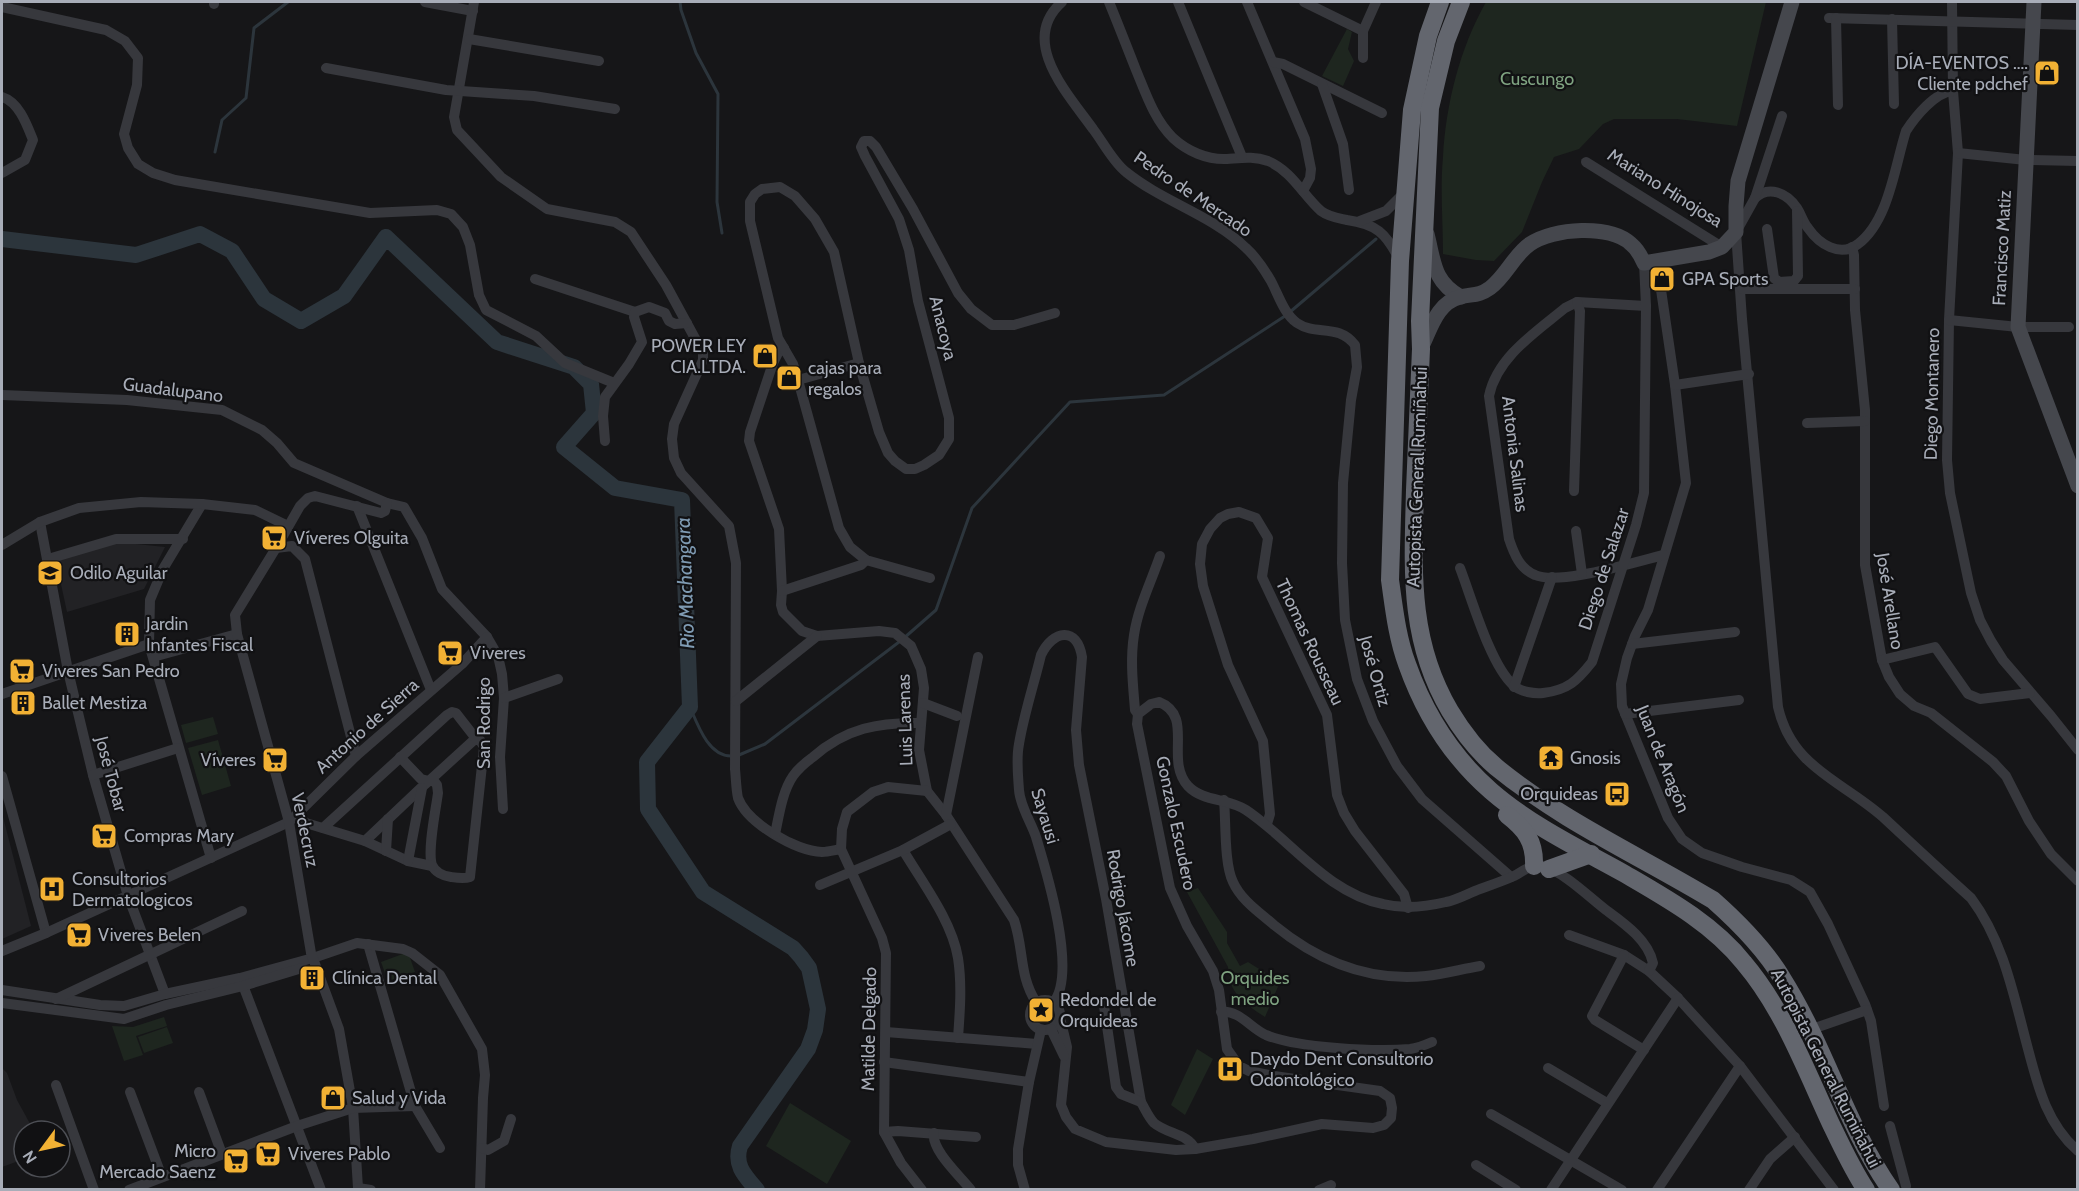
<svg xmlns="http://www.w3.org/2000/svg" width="2079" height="1191" viewBox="0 0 2079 1191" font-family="Cabin,sans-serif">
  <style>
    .built { fill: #222225 }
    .green { fill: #1e261f }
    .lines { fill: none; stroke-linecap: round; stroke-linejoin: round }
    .stream { stroke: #2c353c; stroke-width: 3 }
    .river { stroke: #2c353c; stroke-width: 16 }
    .street { stroke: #37383d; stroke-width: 10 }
    .secondary { stroke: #45474d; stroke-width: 15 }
    .highway { stroke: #63666e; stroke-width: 18 }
    .labels { text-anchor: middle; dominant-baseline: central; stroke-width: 4.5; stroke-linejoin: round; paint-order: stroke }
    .poi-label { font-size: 18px; fill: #a8adb8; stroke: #111113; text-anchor: start }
    .park-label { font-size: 18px; fill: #7fa381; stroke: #111113 }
    .street-label { font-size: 18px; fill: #a8adb8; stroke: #111113 }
    .water-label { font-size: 20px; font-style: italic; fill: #7f9bb3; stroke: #111113 }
  </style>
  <rect width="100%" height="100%" fill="#161618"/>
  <g class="built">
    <path d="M117 542 165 547 144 589 67 612 56 561Z"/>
    <path d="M2 813 31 926 2 939Z"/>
    <path d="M2 1068 7 1073 17 1100 34 1131H24V1159L2 1167Z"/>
  </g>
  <g class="green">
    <path d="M1486 2H1766L1737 126 1677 119H1614L1603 124 1579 149 1554 157 1542 182 1522 232 1494 261 1476 260 1443 254C1443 222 1440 189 1443 157 1446 103 1460 48 1486 2Z"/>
    <path d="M1347 29 1352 32 1348 49 1354 61 1343 86 1322 76Z"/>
    <path d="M213 717 218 734 186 743 181 725Z"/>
    <path d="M218 740 231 786 202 795 188 748Z"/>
    <path d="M1198 888 1227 932V943L1240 966 1248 962 1280 982 1265 1017C1245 1004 1228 993 1228 967L1187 892Z"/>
    <path d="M408 952 415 972 388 981 381 962Z"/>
    <path d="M164 1017 167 1026 136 1036 143 1055 124 1061 112 1026 133 1027Z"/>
    <path d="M167 1027 173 1043 144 1053 138 1037Z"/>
    <path d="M1197 1049 1213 1059 1185 1115 1171 1105Z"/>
    <path d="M790 1103 851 1141 827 1184 766 1146Z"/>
  </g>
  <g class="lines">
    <g class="stream">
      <path d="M680 2 681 10 696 53 718 94 717 202 722 233"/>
      <path d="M215 152 222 120 246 98 254 28 288 2"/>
      <path d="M1290 312 1376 239"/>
      <path d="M904 638 936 610 972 508 1070 402 1164 395 1285 316"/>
      <path d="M690 707C698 726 709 757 732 756"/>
      <path d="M739 755 765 744 899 642"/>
    </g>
    <path class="river" d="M2 239 136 255 200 234 232 251 264 299 301 321 344 296 386 237 497 342 574 367 591 384 594 413 564 447 615 488 682 500 690 707 647 762 648 809 703 892 793 948 801 957 809 968 818 1009 815 1030 808 1049 740 1146C734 1165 744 1175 757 1190"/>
    <g class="street">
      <path d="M425 2 473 11"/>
      <path d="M474 2 454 117 457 130 501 177 547 209 615 222 631 232 666 285 703 353V360L674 424 672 439 674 458 681 473 729 526 736 563 735 769C736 778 736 789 738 798 747 823 796 851 822 852 828 852 835 850 841 849"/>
      <path d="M1062 2C1018 41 1068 94 1093 129 1103 142 1113 162 1126 172 1163 202 1212 215 1246 248 1256 257 1264 269 1271 281 1278 294 1284 314 1297 323 1316 336 1338 323 1355 345L1357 367 1351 400 1343 483 1342 563 1345 620 1357 679 1373 721 1397 766 1422 799 1511 877"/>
      <path d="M1109 2C1118 24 1127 47 1136 70 1146 94 1154 119 1173 138 1187 151 1207 160 1227 159 1242 158 1254 156 1268 161 1292 171 1303 195 1321 211 1329 217 1338 218 1347 220 1376 224 1386 233 1399 259"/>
      <path d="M1178 2 1242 157"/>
      <path d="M1247 2 1305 139 1311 169 1310 178 1303 191"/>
      <path d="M1304 2 1363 31"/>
      <path d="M1952 2 1953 91 1958 153 1949 320 1947 460 1950 493 1971 593 1980 620 1991 641 2003 660 2051 716 2078 750"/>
      <path d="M214 4V2"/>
      <path d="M2 7 106 30 125 41 138 58 137 85 124 134 128 148 138 164 153 173 175 180 370 213 437 210 451 214 463 227 470 245 479 295 486 310 536 336 565 363 614 383"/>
      <path d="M1829 18 2078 25"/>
      <path d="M1836 18 1838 105"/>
      <path d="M1892 19 1894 104"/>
      <path d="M469 39 599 61"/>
      <path d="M1363 58V31L1376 2"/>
      <path d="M1273 62 1283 64 1382 113"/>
      <path d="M326 68 446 90 534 96 615 109"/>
      <path d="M1322 84 1343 144 1349 190"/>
      <path d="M1953 91C1935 92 1915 117 1906 131 1895 165 1889 221 1858 244 1840 258 1819 244 1808 228 1803 222 1801 214 1797 208 1787 193 1769 185 1755 198L1736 232 1742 319 1778 707C1792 768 1841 780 1883 817 1912 844 1941 871 1971 898 2004 942 2014 997 2028 1049 2038 1087 2047 1124 2078 1151"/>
      <path d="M2 97C19 102 27 125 33 140L25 160 2 173"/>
      <path d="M1958 153 2026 160 2078 161"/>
      <path d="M1586 162 1722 247"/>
      <path d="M1755 198 1782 116"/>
      <path d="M1360 221 1386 211 1404 193"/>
      <path d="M1767 229 1774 278 1779 282 1794 281 1798 276 1797 211"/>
      <path d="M1852 247 1854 255 1855 310 1865 410V565L1882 660 1889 677 1900 694 1914 706 1931 713 1993 762 2006 776 2029 821 2051 854 2078 881"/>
      <path d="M1653 262 1660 283 1675 385 1686 483 1648 610 1635 636 1627 658 1621 684 1622 706 1668 818 1682 839 1702 853 1742 867 1791 880 1810 892 1828 924 1865 1004 1871 1021 1884 1106"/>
      <path d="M535 279 635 312"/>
      <path d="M1742 289H1855"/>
      <path d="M1646 306 1577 302 1565 308C1536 332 1497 357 1489 396L1509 539C1514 554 1520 569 1535 575 1560 586 1637 561 1664 555"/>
      <path d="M1949 320 2018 327H2069"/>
      <path d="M784 348 778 353 773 363 750 432 749 441 779 529 782 591 781 605 783 612 802 631 817 636 879 631 895 633 911 646 921 669 924 688 919 750 927 791 946 815 1014 920C1024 949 1019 976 1036 1002"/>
      <path d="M798 380 859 363"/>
      <path d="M1675 385 1749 374"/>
      <path d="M2 395 127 400 222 410 262 430 277 443 294 463 387 503 404 507 422 538 442 589 487 637 498 656 502 674 504 698 500 757 503 809"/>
      <path d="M1807 423 1865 421"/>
      <path d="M605 441 603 416 605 397 629 364 642 342 634 317 635 312 649 307 665 313 669 321 675 324 687 323"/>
      <path d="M1574 491 1580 311 1577 302"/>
      <path d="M202 504 163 569 150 600 149 644 211 858"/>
      <path d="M357 506 431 690"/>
      <path d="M40 522 68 671 93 775 128 896 165 994"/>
      <path d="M1576 531 1582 574"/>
      <path d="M2 545 40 522 79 508 141 502 202 504 255 510 288 526"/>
      <path d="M276 548 292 546 305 559 356 756"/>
      <path d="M48 559 116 539H183"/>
      <path d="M1460 568C1472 599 1490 664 1513 685 1520 692 1535 694 1543 693 1568 690 1577 681 1592 662L1636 525 1644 493 1646 306 1644 263"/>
      <path d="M930 578 866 560 850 547 839 528 798 380 793 364 778 338 750 221V202L755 194 762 189 780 187 795 196 815 219 834 252 859 363 879 432 888 453 895 461 906 469H915L924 465 939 455 949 439V418L918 301 909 250 899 219 865 156 861 147 864 141H870L876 147 913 209 958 293 971 309 992 325H1014L1055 313"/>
      <path d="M782 591 861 565 866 560"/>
      <path d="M1632 644 1735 632"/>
      <path d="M153 657 237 634"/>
      <path d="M1882 660 1935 647 1968 694 1980 699 2030 693"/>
      <path d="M1514 687 1552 577"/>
      <path d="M2 694 149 644"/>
      <path d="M504 698 558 679"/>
      <path d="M736 701 817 636"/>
      <path d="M923 703 957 716"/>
      <path d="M1138 714 1135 710C1133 685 1130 660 1134 635 1138 608 1151 582 1160 556"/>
      <path d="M1625 714 1739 700"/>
      <path d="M93 775 178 748"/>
      <path d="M2 776 46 933"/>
      <path d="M1224 800C1226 821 1224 864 1233 882 1241 900 1259 912 1274 925 1318 961 1368 982 1426 976 1444 974 1462 969 1480 966"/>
      <path d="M296 815 306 823 365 841 422 787 429 781H434L437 785 438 793C436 809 427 851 432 865 435 872 443 876 451 877 458 878 464 879 470 877L484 747 480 740H474L429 781 421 779 400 757"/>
      <path d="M946 815 978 657"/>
      <path d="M1267 824 1270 814 1263 741 1228 665 1203 586 1200 564 1202 544 1210 529 1220 518 1228 514 1239 512 1256 518 1268 538 1262 577 1327 715 1337 795 1344 813 1355 831 1404 894 1408 908"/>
      <path d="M323 828 447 715 452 712 456 713 477 740"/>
      <path d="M775 834C779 816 782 792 793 776 798 769 806 762 813 757 846 728 879 722 921 723"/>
      <path d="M365 841 408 861 432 866"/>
      <path d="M903 850C922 882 952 921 958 958 962 984 960 1011 958 1038"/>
      <path d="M386 851 388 819"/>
      <path d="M408 861 422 788"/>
      <path d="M820 885 903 850 951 824"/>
      <path d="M1569 935 1624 955 1649 971 1678 998 1740 1066 1834 1190"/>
      <path d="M368 944 415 1106 440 1148"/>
      <path d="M2 951 46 933 289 822 356 756 462 664 487 637"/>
      <path d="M1624 955 1592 1016 1595 1020 1644 1050"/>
      <path d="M241 980 321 1190"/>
      <path d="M2 990 100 1005 124 1006 165 994 240 978 313 958 357 943 403 949 412 953 440 975 482 1049 485 1075 483 1098 480 1190"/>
      <path d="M56 999 242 911"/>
      <circle cx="1045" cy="1015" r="15"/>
      <path d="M1054 1002C1077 971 1047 873 1036 837 1031 822 1020 806 1019 790 1018 775 1016 759 1019 744 1024 714 1034 684 1041 655 1053 630 1077 626 1082 657L1076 730 1079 765 1106 899 1141 1102C1145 1109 1149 1118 1154 1123 1167 1134 1189 1134 1195 1149"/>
      <path d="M2 1003 124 1019 166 1005 243 986 302 968"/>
      <path d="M1104 1006 1116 1087 1121 1094 1141 1102"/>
      <path d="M1221 1012C1240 1010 1250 1028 1266 1035 1298 1048 1375 1052 1410 1049 1417 1048 1425 1045 1432 1042"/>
      <path d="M1060 1018 1067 1047 1061 1105 1066 1117 1075 1129 1106 1142 1176 1150 1195 1149 1253 1139 1322 1124 1373 1128 1384 1125 1391 1118 1392 1108 1390 1098 1380 1091 1274 1076 1249 1071 1239 1066 1227 1049 1219 990 1213 971 1187 926 1170 888 1137 724 1138 714 1151 704 1159 702C1195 716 1164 760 1188 786 1203 802 1228 798 1246 810 1291 840 1327 893 1383 904 1403 909 1425 907 1446 902 1457 900 1469 893 1480 889 1491 885 1503 881 1514 876 1520 873 1527 867 1534 866 1534 866 1542 866 1543 866 1564 872 1589 897 1606 910 1625 924 1648 940 1653 963L1649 971"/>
      <path d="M1818 1027 1867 1010"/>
      <path d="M1051 1029 1064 1056"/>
      <path d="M886 1032 1037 1044"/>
      <path d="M884 1062 1029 1082"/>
      <path d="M1548 1068 1607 1103"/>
      <path d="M56 1085 94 1190"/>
      <path d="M130 1092 162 1177"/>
      <path d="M199 1092 222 1154"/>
      <path d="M1491 1114 1622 1190"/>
      <path d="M1890 1126 1906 1186"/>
      <path d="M884 1132 898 1131 976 1137"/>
      <path d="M934 1133C931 1150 960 1176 971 1190"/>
      <path d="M482 1148 488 1150 504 1141 511 1119"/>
      <path d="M1476 1165 1516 1190"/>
      <path d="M358 1188 353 1108 339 1029 311 953 289 822 237 634 235 615 276 548 300 506 308 498 315 496 381 513 385 511 387 503"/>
      <path d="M358 1188 371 1190"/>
      <path d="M129 1190 297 1126 353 1108 415 1106"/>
      <path d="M922 1190 901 1163 884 1132 886 953 882 938 841 849 842 829 847 812 873 792 888 787 927 791"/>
      <path d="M1025 1190 1018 1165V1149L1029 1082 1041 1030"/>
      <path d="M1319 1190 1331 1185"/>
      <path d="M1551 1190 1678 998"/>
      <path d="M1657 1190 1740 1066"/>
      <path d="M1749 1190 1770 1159 1795 1137"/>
    </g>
    <g class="secondary">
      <path d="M2034 2 2018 327 2078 486"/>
      <path d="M1427 234C1434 261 1433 282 1461 297"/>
      <path d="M1422 346C1431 328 1437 303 1460 297 1472 294 1479 296 1490 288 1506 276 1514 255 1530 244 1553 228 1610 224 1631 244 1637 249 1641 256 1644 263L1709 252 1722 247 1736 232V206L1738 181 1792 2"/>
    </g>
    <g class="highway">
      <path d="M1440 2 1428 36 1412 110 1400 261 1390 580C1394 608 1397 637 1407 664 1424 712 1452 757 1491 791 1530 825 1580 849 1625 874 1668 899 1713 924 1744 963 1783 1009 1805 1068 1830 1122 1841 1145 1852 1169 1866 1190"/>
      <path d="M1461 2 1446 41 1430 108 1420 321 1421 349C1419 396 1417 443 1415 490 1413 569 1408 640 1450 711 1462 731 1477 751 1496 767 1562 821 1640 856 1713 900 1739 923 1764 948 1782 978 1825 1046 1845 1124 1891 1190"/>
      <path d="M1507 815C1525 829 1535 841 1534 866"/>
      <path d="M1549 869 1591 854"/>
    </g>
  </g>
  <defs>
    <g id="shop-square" transform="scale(1.35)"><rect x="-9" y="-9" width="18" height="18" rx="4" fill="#f2b134" stroke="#111113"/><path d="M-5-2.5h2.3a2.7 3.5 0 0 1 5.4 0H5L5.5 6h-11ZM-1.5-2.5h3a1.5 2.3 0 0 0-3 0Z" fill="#111"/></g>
    <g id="supermarket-square" transform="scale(1.35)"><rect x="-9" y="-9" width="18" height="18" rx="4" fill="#f2b134" stroke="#111113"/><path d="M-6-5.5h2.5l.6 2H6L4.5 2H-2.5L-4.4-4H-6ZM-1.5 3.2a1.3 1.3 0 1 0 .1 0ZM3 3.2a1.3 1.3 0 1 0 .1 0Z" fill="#111"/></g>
    <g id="school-square" transform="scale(1.35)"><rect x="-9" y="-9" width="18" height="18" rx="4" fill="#f2b134" stroke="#111113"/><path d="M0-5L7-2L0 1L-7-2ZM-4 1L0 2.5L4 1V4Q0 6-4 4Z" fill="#111"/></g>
    <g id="building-square" transform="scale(1.35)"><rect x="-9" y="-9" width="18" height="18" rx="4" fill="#f2b134" stroke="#111113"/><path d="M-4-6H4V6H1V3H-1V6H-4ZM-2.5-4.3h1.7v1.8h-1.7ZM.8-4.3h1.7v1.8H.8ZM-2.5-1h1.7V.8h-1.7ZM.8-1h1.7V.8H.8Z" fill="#111"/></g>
    <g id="temple-square" transform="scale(1.35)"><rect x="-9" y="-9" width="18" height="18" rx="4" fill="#f2b134" stroke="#111113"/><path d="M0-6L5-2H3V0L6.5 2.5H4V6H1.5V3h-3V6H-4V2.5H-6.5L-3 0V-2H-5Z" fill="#111"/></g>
    <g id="bus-square" transform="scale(1.35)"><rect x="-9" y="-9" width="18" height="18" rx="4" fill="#f2b134" stroke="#111113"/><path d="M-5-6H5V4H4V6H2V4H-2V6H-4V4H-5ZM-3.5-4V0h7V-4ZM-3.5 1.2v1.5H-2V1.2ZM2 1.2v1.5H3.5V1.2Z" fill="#111"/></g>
    <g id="hospital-square" transform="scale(1.35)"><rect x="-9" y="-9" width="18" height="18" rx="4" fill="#f2b134" stroke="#111113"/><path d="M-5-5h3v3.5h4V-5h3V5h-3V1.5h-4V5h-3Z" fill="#111"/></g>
    <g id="sight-square" transform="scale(1.35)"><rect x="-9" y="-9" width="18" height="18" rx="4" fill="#f2b134" stroke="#111113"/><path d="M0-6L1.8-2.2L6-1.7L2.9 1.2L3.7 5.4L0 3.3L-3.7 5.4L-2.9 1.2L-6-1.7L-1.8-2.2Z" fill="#111"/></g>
  </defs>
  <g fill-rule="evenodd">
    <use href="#shop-square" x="2047" y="73"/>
    <use href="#shop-square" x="1662" y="279"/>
    <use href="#shop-square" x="765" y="356"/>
    <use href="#shop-square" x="789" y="378"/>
    <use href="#supermarket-square" x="274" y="538"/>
    <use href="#school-square" x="50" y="573"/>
    <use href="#building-square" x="127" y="634"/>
    <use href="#supermarket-square" x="450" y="653"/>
    <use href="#supermarket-square" x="22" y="671"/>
    <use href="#building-square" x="23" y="703"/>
    <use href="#temple-square" x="1551" y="758"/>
    <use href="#supermarket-square" x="275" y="760"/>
    <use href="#bus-square" x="1617" y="794"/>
    <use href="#supermarket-square" x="104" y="836"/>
    <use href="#hospital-square" x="52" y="889"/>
    <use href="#supermarket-square" x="79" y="935"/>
    <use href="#building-square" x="312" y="978"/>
    <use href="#sight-square" x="1041" y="1010"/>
    <use href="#hospital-square" x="1230" y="1069"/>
    <use href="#shop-square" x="333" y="1098"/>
    <use href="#supermarket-square" x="268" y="1154"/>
    <use href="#supermarket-square" x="236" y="1161"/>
  </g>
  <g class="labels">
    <g class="poi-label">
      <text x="2028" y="63" text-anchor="end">DÍA-EVENTOS ....<tspan x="2028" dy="21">Cliente pdchef</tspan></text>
      <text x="1682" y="279">GPA Sports</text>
      <text x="746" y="346" text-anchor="end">POWER LEY<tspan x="746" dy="21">CIA.LTDA.</tspan></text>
      <text x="808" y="368">cajas para<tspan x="808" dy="21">regalos</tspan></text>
      <text x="294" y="538">Víveres Olguita</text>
      <text x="70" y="573">Odilo Aguilar</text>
      <text x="146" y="624">Jardin<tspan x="146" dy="21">Infantes Fiscal</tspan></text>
      <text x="470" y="653">Viveres</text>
      <text x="42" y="671">Viveres San Pedro</text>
      <text x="42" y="703">Ballet Mestiza</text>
      <text x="1570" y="758">Gnosis</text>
      <text x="256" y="760" text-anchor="end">Víveres</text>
      <text x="1598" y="794" text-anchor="end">Orquideas</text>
      <text x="124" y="836">Compras Mary</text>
      <text x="72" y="879">Consultorios<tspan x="72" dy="21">Dermatologicos</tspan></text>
      <text x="98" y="935">Viveres Belen</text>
      <text x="332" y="978">Clínica Dental</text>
      <text x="1060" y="1000">Redondel de<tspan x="1060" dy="21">Orquideas</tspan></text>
      <text x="1250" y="1059">Daydo Dent Consultorio<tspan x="1250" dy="21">Odontológico</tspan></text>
      <text x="352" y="1098">Salud y Vida</text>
      <text x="216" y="1151" text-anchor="end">Micro<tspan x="216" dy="21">Mercado Saenz</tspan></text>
      <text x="288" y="1154">Viveres Pablo</text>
    </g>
    <g class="park-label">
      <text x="1537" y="79">Cuscungo</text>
      <text x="1255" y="978">Orquides<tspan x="1255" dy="21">medio</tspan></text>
    </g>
    <g class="street-label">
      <text transform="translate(1665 188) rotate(32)">Mariano Hinojosa</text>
      <text transform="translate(1193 194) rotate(34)">Pedro de Mercado</text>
      <text transform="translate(2002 248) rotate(-87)">Francisco Matiz</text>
      <text transform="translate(943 328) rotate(76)">Anacoya</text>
      <text transform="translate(173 390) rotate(7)">Guadalupano</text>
      <text transform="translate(1932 394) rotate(-89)">Diego Montanero</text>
      <text transform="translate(1515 454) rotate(83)">Antonia Salinas</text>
      <text transform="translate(1417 477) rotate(-88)">Autopista General Rumiñahui</text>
      <text transform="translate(1604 569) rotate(-72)">Diego de Salazar</text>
      <text transform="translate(1890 601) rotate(81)">José Arellano</text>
      <text transform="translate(1310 642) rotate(65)">Thomas Rousseau</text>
      <text transform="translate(1375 671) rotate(74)">José Ortiz</text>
      <text transform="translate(905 720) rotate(-92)">Luis Larenas</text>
      <text transform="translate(484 723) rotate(-90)">San Rodrigo</text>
      <text transform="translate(367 726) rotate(-42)">Antonio de Sierra</text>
      <text transform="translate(1663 759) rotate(68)">Juan de Aragón</text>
      <text transform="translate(111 774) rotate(75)">José Tobar</text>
      <text transform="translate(1045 816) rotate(73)">Sayausi</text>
      <text transform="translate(1176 823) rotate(78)">Gonzalo Escudero</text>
      <text transform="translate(305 830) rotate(78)">Verdecruz</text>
      <text transform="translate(1123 908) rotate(80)">Rodrigo Jácome</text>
      <text transform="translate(869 1029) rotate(-89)">Matilde Delgado</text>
      <text transform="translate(1826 1068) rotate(63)">Autopista General Rumiñahui</text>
    </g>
    <g class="water-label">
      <text transform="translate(685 583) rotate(-92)">Rio Machangara</text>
    </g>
  </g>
  <rect width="2079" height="1191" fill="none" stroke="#a8adb8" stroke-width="6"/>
  <g transform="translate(42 1149) rotate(237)"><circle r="28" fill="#111113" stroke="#4d4f55" stroke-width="1.5"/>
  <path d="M0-4.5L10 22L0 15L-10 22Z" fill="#f2b134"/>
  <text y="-9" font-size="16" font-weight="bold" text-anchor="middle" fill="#a8adb8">N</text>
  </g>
</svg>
